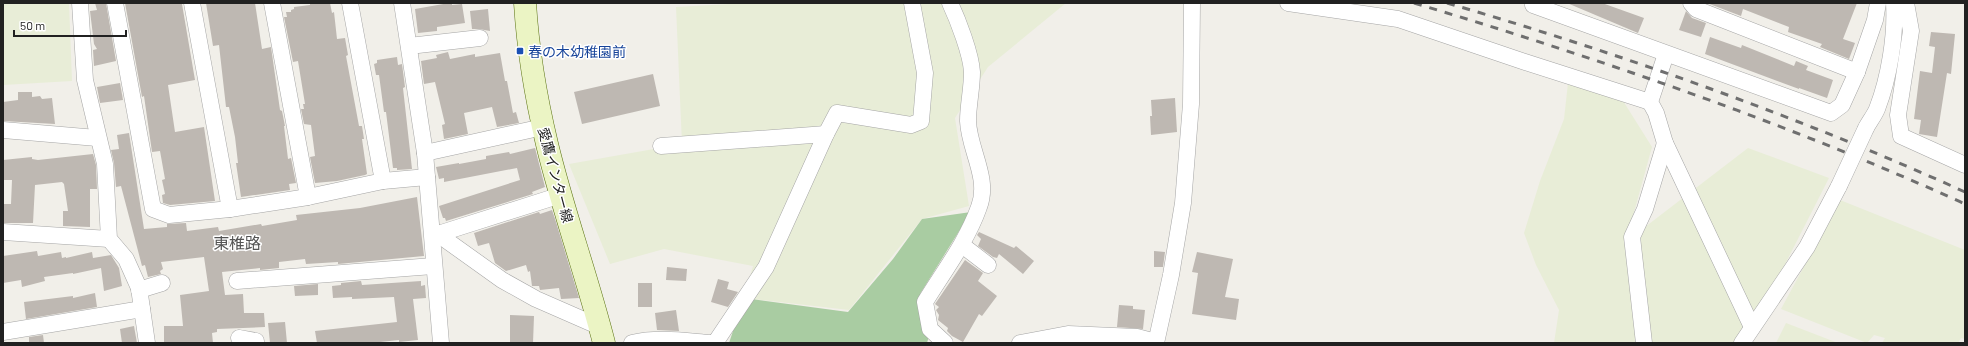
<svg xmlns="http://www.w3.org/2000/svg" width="1968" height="346" viewBox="0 0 1968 346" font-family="Barlow,'Noto Sans JP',sans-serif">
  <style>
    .farmland { fill: #e8edd7 }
    .forest { fill: #a9cca2 }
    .building { fill: #beb8b2 }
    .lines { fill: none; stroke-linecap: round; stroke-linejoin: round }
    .street-casing { stroke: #a5a5a5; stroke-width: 17 }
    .secondary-casing { stroke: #597110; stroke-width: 23 }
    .street { stroke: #fff; stroke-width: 16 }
    .secondary { stroke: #ebf4c4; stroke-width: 22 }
    .rail { stroke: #6f6f6f; stroke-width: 3; stroke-dasharray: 8 8; stroke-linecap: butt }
    .street-bridge-casing { stroke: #a5a5a5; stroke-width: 17; stroke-linecap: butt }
    .street-bridge { stroke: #fff; stroke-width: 16 }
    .transit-dot { fill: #1a4fb4; stroke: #fff; stroke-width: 1.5 }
    .labels { text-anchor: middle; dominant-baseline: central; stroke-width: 3; stroke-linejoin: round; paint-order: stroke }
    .transit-label { font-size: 14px; fill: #164399; stroke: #fff; text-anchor: start }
    .street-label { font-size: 14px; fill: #212121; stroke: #fff }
    .quarter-label { font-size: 16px; fill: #545454; stroke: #fff }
  </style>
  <rect width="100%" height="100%" fill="#f1efe9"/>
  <g class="farmland">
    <path d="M3 3H69L72 81 3 85Z"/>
    <path d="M747 3H1066L988 67 955 118 969 206 922 219 849 310 744 298 753 266 664 249 610 264 569 164 682 144 676 7Z"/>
    <path d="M1568 83 1620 96 1652 147 1628 234 1632 237 1748 148 1829 178 1777 280 1736 343H1554L1559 310 1536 265 1524 233 1540 181 1564 119Z"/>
    <path d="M1840 200 1965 250V339L1961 338 1958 343H1882L1885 338 1874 335 1867 343 1781 309Z"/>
    <path d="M1786 323 1838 343H1776Z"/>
  </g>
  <path class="forest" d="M971 212 920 294 929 336 927 343H729L744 298 848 312 893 259 922 219Z"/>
  <g class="building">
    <path d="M95 3H106L116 61 94 66 93 50 97 49 94 44 90 11 97 10Z"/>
    <path d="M125 3 182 4 195 80 168 85 175 132 204 127 215 201 170 205 163 203 162 195 165 194 162 180 165 179 160 151 152 152 144 96 142 97Z"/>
    <path d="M206 3H255L262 49 271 47 280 110 282 111 285 126H284L288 159 291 158 296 183 289 184 290 190 241 197 236 163H238L235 137 229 107H226L219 45 213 46Z"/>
    <path d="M310 3H330L332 13 334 12 337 39 345 38 348 55 346 56 359 126H362L364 139H362L367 174 365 175 337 181 315 183 310 157 315 156 311 125 304 124 301 109H304L303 104H305L298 61 293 62 284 17H287L286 12H291V10L294 9V7L310 5Z"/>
    <path d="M449 3H452V5L462 4 465 23 437 27V31L418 33 415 9Z"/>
    <path d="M1567 3H1602L1644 18 1638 33Z"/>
    <path d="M1707 3H1857L1843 39 1855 43 1849 59 1820 47 1822 44 1788 32 1789 27 1771 20 1743 9 1741 16Z"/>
    <path d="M488 9 490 31 479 29H472L470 11Z"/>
    <path d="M1686 11 1692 18 1706 23 1701 37 1679 30Z"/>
    <path d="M1931 32 1955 34 1951 74 1947 73 1937 137 1919 134 1921 120 1914 119 1920 71 1932 73 1935 47 1929 46Z"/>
    <path d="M1710 37 1741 48 1742 45 1794 66 1796 61 1808 66 1806 70 1833 80 1827 98 1799 88V89L1705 54Z"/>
    <path d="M448 52 450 59 475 54V57L500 53 505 81H507L513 113 516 112 519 123 497 127 492 107 464 113 468 134 444 139 442 125 445 124 435 82 424 84 421 61 437 58 436 55Z"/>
    <path d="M397 57 398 65 402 64 405 87 403 88 412 169 397 170V168H393L386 112H384L379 75H376L374 64 377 63V60Z"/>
    <path d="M653 74 660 106 582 124 574 92Z"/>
    <path d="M120 83 123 100 100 103 97 87Z"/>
    <path d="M18 92H32V97L40 96 42 99 52 98 55 124 3 121V102L18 100Z"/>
    <path d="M1175 98 1177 132 1151 135 1150 116H1152L1151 100Z"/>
    <path d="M129 133 144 229 167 227V224L186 223 187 231 218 227 219 231 261 224 262 226 297 220 296 215 360 208 417 197 424 256 338 264V262L306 264 305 259 279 262V268L260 270V268L222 272 225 295 243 294 244 313H264L265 327 217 329V332L212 333 213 343H164V326H183L180 295 209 291 204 257 161 262 163 269 160 271 161 274 148 277 145 265 142 266 121 186 116 187 114 163 111 150 119 149 117 135Z"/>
    <path d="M535 148 545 187 532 192 533 194 446 221 445 218H443L439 206 520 180 517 168 444 182V178L439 179 436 167 459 163V164L486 159V156L509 152 510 154Z"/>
    <path d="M93 154 96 165 97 189H90V227L63 226V211H68L64 184 62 182 35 185 33 223H3V204H11L12 180H3V160L32 157V159L38 160Z"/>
    <path d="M552 210 556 222 579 298 561 299 559 288 540 290 539 286H532L530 271 528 272 526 265 506 271 495 263 489 243 478 246 474 233 539 212 540 214Z"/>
    <path d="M979 232 1014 248 1016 246 1034 261 1023 274 999 254 997 258 993 257 978 246 981 239 977 235Z"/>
    <path d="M37 251 38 256 61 252 62 258 66 257V258L92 252 93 258 111 255 119 268 122 286 104 291 101 268 73 274V273L44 277 45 281 22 287 21 280 3 283V256Z"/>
    <path d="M1154 251 1165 252 1163 267H1154Z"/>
    <path d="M1197 252 1233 259 1225 297 1239 299 1236 320 1192 314 1198 273 1192 272Z"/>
    <path d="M965 260 983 273 978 281 997 296 982 316 979 314 963 342 952 336 947 331 948 328 938 320 939 315 936 310 939 307 935 304Z"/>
    <path d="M667 267 687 269 686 281 666 280Z"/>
    <path d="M718 279 729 282 727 289 738 292 728 307 711 302Z"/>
    <path d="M361 281 362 285 421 281V286L425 285 426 298 413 299 418 340 399 342V340L371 343H317L315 331 397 322 394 297 352 299V297L333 298 332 286 341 285V283Z"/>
    <rect x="638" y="283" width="14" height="24"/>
    <path d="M318 284V295L295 296 294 286Z"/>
    <path d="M95 293 97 307 26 319 24 302 73 296V298Z"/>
    <path d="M1119 305 1133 306V309L1145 310 1143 329 1117 327Z"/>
    <path d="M676 310 679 331 657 330 655 313Z"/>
    <path d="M510 315 534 316 533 343H510Z"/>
    <path d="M285 322 287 343H270L268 323Z"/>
    <path d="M134 326 137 343H122L120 329Z"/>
    <path d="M43 335 44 343H29V337Z"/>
  </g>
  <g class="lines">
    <g class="street-casing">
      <g id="street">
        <path d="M80 3 85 80 105 164 109 239 126 259 139 288 147 343"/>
        <path d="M115 3 153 209 169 215 230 209 308 197 383 181 427 177"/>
        <path d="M192 3 230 209"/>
        <path d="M272 3 308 197"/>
        <path d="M350 3 383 181"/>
        <path d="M402 3 425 153 441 343"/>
        <path d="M1288 3 1398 19 1522 61 1650 102"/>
        <path d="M1534 3 1533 5 1831 113 1842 105 1857 72 1875 20 1878 3"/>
        <path d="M1691 3 1696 9 1857 72"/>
        <path d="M1906 3 1911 31 1898 115 1901 136 1965 165"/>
        <path d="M409 46 480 38"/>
        <path d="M1666 54 1650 102 1656 113 1665 143 1752 327"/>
        <path d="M1866 128C1869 122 1874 116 1877 109 1889 78 1896 36 1894 3"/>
        <path d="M3 130 97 138"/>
        <path d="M661 146 826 134"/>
        <path d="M425 153 543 127"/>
        <path d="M432 230 502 280 536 299 600 327"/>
        <path d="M3 232 109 239"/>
        <path d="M438 234 561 195"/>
        <path d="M962 245 988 265"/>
        <path d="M237 281 433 266"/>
        <path d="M139 290 162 283"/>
        <path d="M3 332 142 309"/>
        <path d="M239 338 256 341V343"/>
        <path d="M632 343C657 337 684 341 710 343"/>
        <path d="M715 343 766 267 826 134 837 113 911 125 921 121 925 73 912 3"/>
        <path d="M945 343 930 329 925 302C944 271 967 241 979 207 990 178 969 150 968 121 968 105 972 89 972 72 971 54 958 20 950 3"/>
        <path d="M1020 343 1068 334 1137 337 1156 342"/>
        <path d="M1156 343 1171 275 1183 203 1191 104 1192 3"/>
        <path d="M1644 343 1632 237 1645 209 1665 143"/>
        <path d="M1742 343 1807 247 1839 186"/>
      </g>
    </g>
    <g class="secondary-casing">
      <path id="secondary" d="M525 3C528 51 536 98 547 144 563 211 587 276 604 343"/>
    </g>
    <use href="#street" class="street"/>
    <use href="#secondary" class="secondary"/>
    <g class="rail">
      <path d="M1414 3C1601 59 1787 123 1965 204"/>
      <path d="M1447 3C1622 54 1800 117 1965 192"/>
    </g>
    <g class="street-bridge-casing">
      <path id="street-bridge" d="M1839 186 1866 128"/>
    </g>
    <use href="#street-bridge" class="street-bridge"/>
  </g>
  <rect class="transit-dot" x="516" y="47" width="8" height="8" rx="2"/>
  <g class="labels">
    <g class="transit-label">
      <text x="528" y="51">春の木幼稚園前</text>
    </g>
    <g class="street-label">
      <text transform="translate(556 175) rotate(75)">愛鷹インター線</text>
    </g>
    <g class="quarter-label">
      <text x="237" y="242">東椎路</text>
    </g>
  </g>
  <rect width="1968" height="346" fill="none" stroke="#212121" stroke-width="8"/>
  <path d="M14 30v6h112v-6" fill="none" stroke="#212121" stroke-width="2"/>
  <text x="20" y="30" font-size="12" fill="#212121" stroke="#ffffff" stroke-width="3" paint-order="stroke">50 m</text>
</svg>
